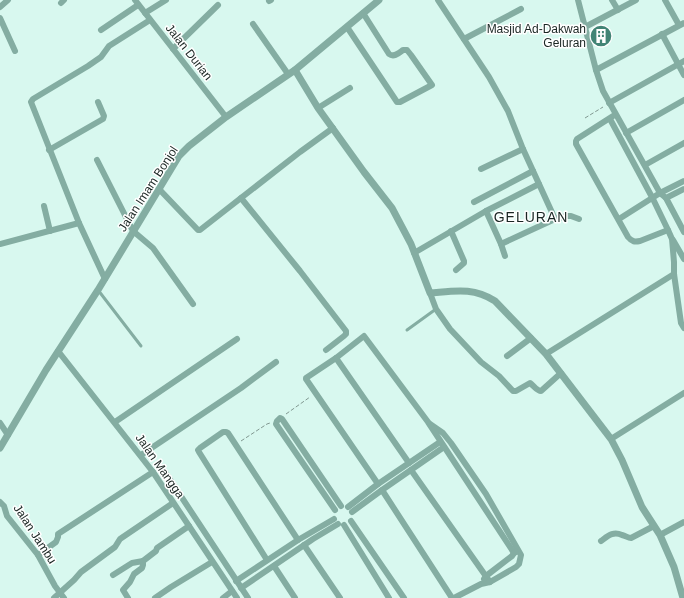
<svg xmlns="http://www.w3.org/2000/svg" width="684" height="598" viewBox="0 0 684 598" font-family="Arial,sans-serif">
  <style>
    .lines { fill: none; stroke-linecap: round; stroke-linejoin: round }
    .path { stroke: #819891; stroke-width: 1; stroke-dasharray: 4 2; stroke-linecap: butt }
    .service { stroke: #84ada2; stroke-width: 3 }
    .minor { stroke: #84ada2; stroke-width: 6 }
    .tertiary { stroke: #84ada2; stroke-width: 7 }
    .labels { text-anchor: middle; dominant-baseline: central; stroke-width: 3; stroke-linejoin: round; paint-order: stroke }
    .poi-label { font-size: 12px; fill: #1a2623; stroke: #fff; text-anchor: end }
    .street-label { font-size: 12px; fill: #1a2623; stroke: #fff }
    .quarter-label { font-size: 14px; letter-spacing: 1px; fill: #1a2623; stroke: #fff }
  </style>
  <rect width="100%" height="100%" fill="#d8f8ef"/>
  <g class="lines">
    <g class="path">
      <path d="M585 118 603 107"/>
      <path d="M286 414 310 397"/>
      <path d="M241 441 267 424 270 423"/>
    </g>
    <g class="service">
      <path d="M98 290 141 346"/>
      <path d="M407 330 436 309"/>
    </g>
    <g class="minor">
      <path d="M135 0 226 117"/>
      <path d="M438 0 489 77 508 111 523 149 555 219"/>
      <path d="M578 0 596 70 603 91 660 193 666 198 684 189"/>
      <path d="M612 0 618 10"/>
      <path d="M665 0 679 25"/>
      <path d="M269 1 271 0"/>
      <path d="M61 3 64 0"/>
      <path d="M0 7 8 0"/>
      <path d="M145 13 166 0"/>
      <path d="M0 18 15 51"/>
      <path d="M253 24 288 74"/>
      <path d="M347 27 397 102H400L432 85 411 55 407 50H403C399 53 394 58 389 54L363 13"/>
      <path d="M585 27 636 0"/>
      <path d="M101 30 138 5"/>
      <path d="M662 34 684 75"/>
      <path d="M464 39 521 9"/>
      <path d="M173 49 218 5"/>
      <path d="M596 70 684 23"/>
      <path d="M609 103 684 61"/>
      <path d="M318 108 350 88"/>
      <path d="M613 116 577 139 576 141V144L628 237C632 242 635 242 640 241L668 230"/>
      <path d="M610 119 653 199 668 230 672 239 674 262V274L681 323 684 328"/>
      <path d="M626 133 684 100"/>
      <path d="M49 150 103 119 104 116 98 102"/>
      <path d="M97 160 133 231 153 248 193 304"/>
      <path d="M645 165 684 143"/>
      <path d="M481 169 523 149"/>
      <path d="M159 189 198 230H200L300 152 333 128"/>
      <path d="M241 198 300 271 346 331V334L344 336 326 350"/>
      <path d="M666 198 684 232"/>
      <path d="M474 202 533 171"/>
      <path d="M44 206 50 231"/>
      <path d="M486 211 501 244 555 219 566 216H571L579 219"/>
      <path d="M619 219 660 193 684 181"/>
      <path d="M451 231 464 261V263L456 270"/>
      <path d="M673 240 684 259"/>
      <path d="M0 244 79 223"/>
      <path d="M501 244 505 256"/>
      <path d="M414 253 486 211 539 184"/>
      <path d="M105 279 79 223 31 102 33 99 88 66 101 57 109 46 150 20"/>
      <path d="M430 293 436 309 450 329 481 362 499 376 513 391H516L530 383C534 386 537 391 541 391L561 373"/>
      <path d="M58 351 153 472 237 598"/>
      <path d="M546 354 674 274"/>
      <path d="M507 356 531 338"/>
      <path d="M336 358 409 463"/>
      <path d="M115 422 237 339"/>
      <path d="M0 423 8 435"/>
      <path d="M430 424 443 433 451 443 486 494 521 555 519 564 516 567 490 582 481 584 454 598"/>
      <path d="M611 439 684 393"/>
      <path d="M141 455 241 388 276 362"/>
      <path d="M411 470 490 582"/>
      <path d="M165 472 248 598"/>
      <path d="M378 484 306 379V378L336 358 364 336 428 422 514 553"/>
      <path d="M382 490 452 598"/>
      <path d="M0 502 4 506 7 516 38 555 55 586 64 598"/>
      <path d="M348 507 378 484 440 442"/>
      <path d="M335 510 276 424 277 421 280 418 282 419 341 506"/>
      <path d="M352 512 382 490 444 447"/>
      <path d="M351 521 404 598"/>
      <path d="M344 525 389 598"/>
      <path d="M660 535 684 522"/>
      <path d="M601 541C608 536 613 531 622 535 626 536 628 538 631 538L654 526"/>
      <path d="M304 545 340 598"/>
      <path d="M38 555 56 542 58 537V534L153 472"/>
      <path d="M267 560 199 452 198 450 200 448 223 432H226L228 433 298 540"/>
      <path d="M274 566 295 598"/>
      <path d="M113 575 132 563 143 561"/>
      <path d="M484 579 486 576 512 556 514 553 516 552"/>
      <path d="M236 581 298 540 334 519"/>
      <path d="M241 588 313 539 338 524"/>
      <path d="M54 598 74 580 81 572 115 547 120 539 173 503"/>
      <path d="M128 598 123 590 130 582 134 574 142 568 143 565V561L156 551 157 548 189 526"/>
      <path d="M155 598 171 587 212 562"/>
      <path d="M223 598 232 591"/>
    </g>
    <g class="tertiary">
      <path d="M295 70 318 108 364 172 392 208 411 244 430 293C455 291 473 287 495 301L546 354 611 439 622 460 642 507 660 535 674 567 683 598"/>
      <path d="M0 448 46 370 98 290 179 156 189 146 226 117 295 70 379 0"/>
    </g>
  </g>
  <defs>
    <g id="building-disc" transform="scale(1.15)"><circle r="9.5" fill="#428475" stroke="#fff"/><path d="M-4-6H4V6H1V3H-1V6H-4ZM-2.5-4.3h1.7v1.8h-1.7ZM.8-4.3h1.7v1.8H.8ZM-2.5-1h1.7V.8h-1.7ZM.8-1h1.7V.8H.8Z" fill="#fff"/></g>
  </defs>
  <g fill-rule="evenodd">
    <use href="#building-disc" x="601" y="36"/>
  </g>
  <g class="labels">
    <g class="poi-label">
      <text x="586" y="29">Masjid Ad-Dakwah<tspan x="586" dy="14">Geluran</tspan></text>
    </g>
    <g class="street-label">
      <text transform="translate(189 52) rotate(52)">Jalan Durian</text>
      <text transform="translate(148 189) rotate(-57)">Jalan Imam Bonjol</text>
      <text transform="translate(160 466) rotate(55)">Jalan Mangga</text>
      <text transform="translate(35 534) rotate(57)">Jalan Jambu</text>
    </g>
    <g class="quarter-label">
      <text x="531" y="217">GELURAN</text>
    </g>
  </g>
</svg>
